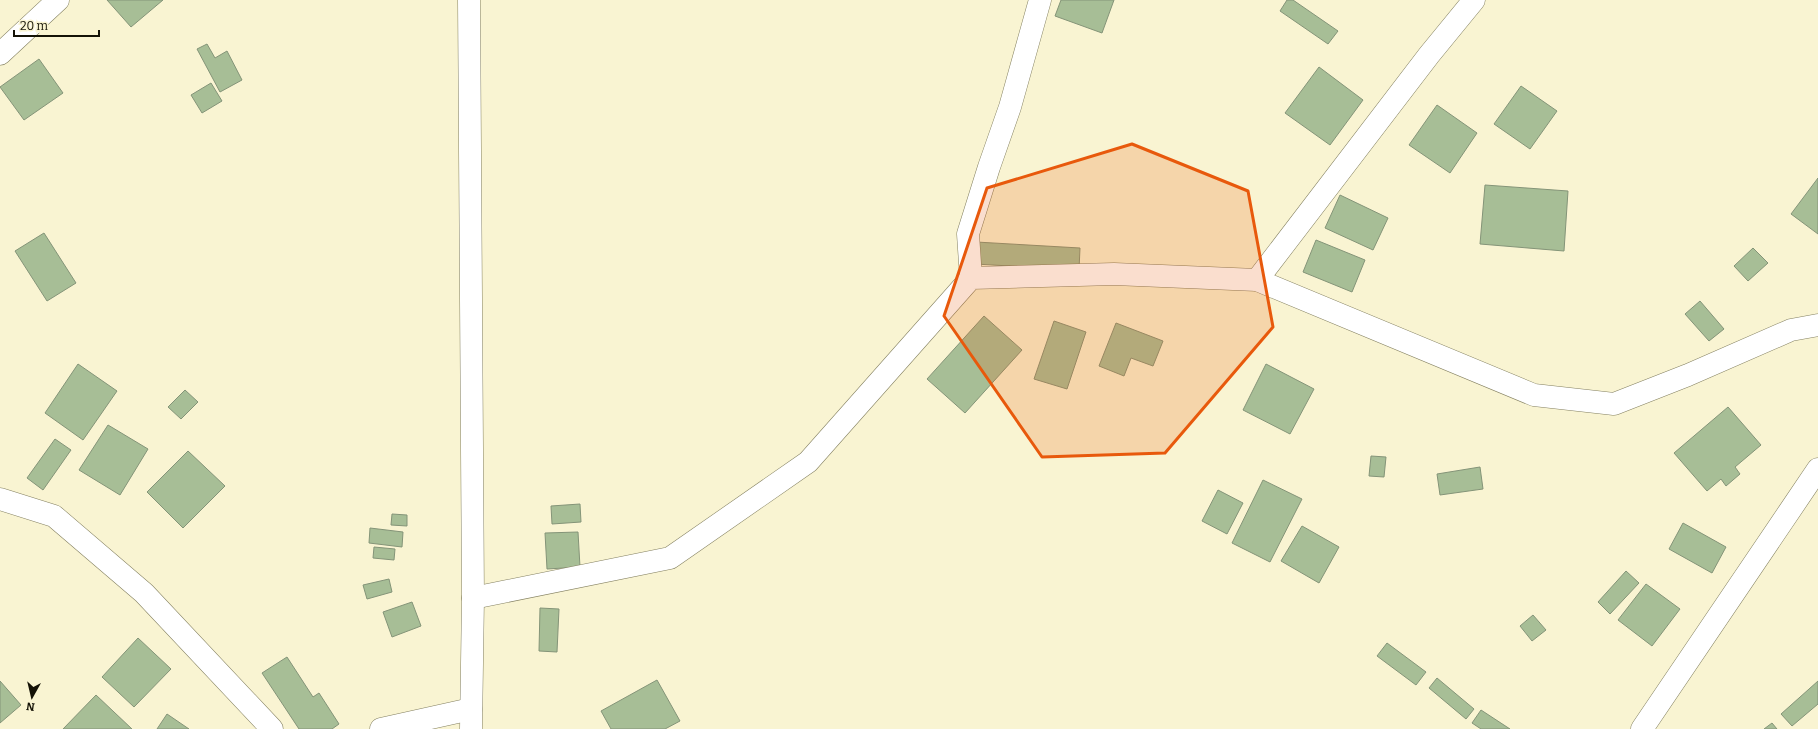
<svg xmlns="http://www.w3.org/2000/svg" width="1818" height="729" viewBox="0 0 1818 729" font-family="Bitter,serif">
  <style>
    .building { fill: #a7be96; stroke: #849478 }
    .lines { fill: none; stroke-linecap: round; stroke-linejoin: round }
    .minor-casing { stroke: #848061; stroke-width: 23 }
    .major-casing { stroke: #848061; stroke-width: 23 }
    .minor { stroke: #fff; stroke-width: 22 }
    .major { stroke: #fff; stroke-width: 22 }
    .marked { fill: #e8590c; fill-opacity: 0.2; stroke: #e8590c; stroke-width: 3; stroke-linejoin: round }
  </style>
  <rect width="100%" height="100%" fill="#f9f4d2"/>
  <g class="building">
    <path d="M107 0H163L131 27Z"/>
    <path d="M1061 0H1114L1102 33 1055 16Z"/>
    <path d="M1287 0H1293L1338 31 1328 44 1280 11Z"/>
    <path d="M207 44 215 58 227 51 242 80 220 92 197 49Z"/>
    <path d="M39 59 63 93 24 120 0 87Z"/>
    <path d="M1319 67 1363 100 1330 145 1285 113Z"/>
    <path d="M211 83 222 101 202 113 191 95Z"/>
    <path d="M1521 86 1557 111 1530 149 1494 124Z"/>
    <path d="M1437 105 1477 133 1450 173 1409 145Z"/>
    <path d="M1818 178V234L1791 214Z"/>
    <path d="M1485 185 1568 191 1564 251 1480 244Z"/>
    <path d="M1340 195 1388 218 1373 250 1325 228Z"/>
    <path d="M44 233 76 283 47 301 15 251Z"/>
    <path d="M1316 240 1365 260 1352 292 1303 272Z"/>
    <path d="M976 242 1080 248 1079 270 975 264Z"/>
    <path d="M1753 248 1768 263 1748 281 1734 266Z"/>
    <path d="M1700 301 1724 329 1709 341 1685 314Z"/>
    <path d="M984 316 1022 350 965 413 927 379Z"/>
    <path d="M1054 321 1086 332 1067 389 1034 379Z"/>
    <path d="M1116 323 1163 341 1153 366 1131 358 1124 376 1099 366Z"/>
    <path d="M78 364 117 391 83 440 45 413Z"/>
    <path d="M1266 364 1314 389 1290 434 1243 410Z"/>
    <path d="M185 390 198 402 181 419 168 407Z"/>
    <path d="M1728 407 1761 445 1735 467 1740 474 1726 486 1721 479 1707 491 1674 453Z"/>
    <path d="M108 425 148 449 120 495 79 470Z"/>
    <path d="M55 439 71 450 43 490 27 478Z"/>
    <path d="M188 451 225 486 183 528 147 492Z"/>
    <path d="M1371 456 1386 457 1384 477 1369 476Z"/>
    <path d="M1480 467 1483 489 1440 495 1437 474Z"/>
    <path d="M1263 480 1302 499 1270 562 1232 543Z"/>
    <path d="M1218 490 1243 503 1227 534 1202 521Z"/>
    <path d="M580 504 581 522 552 524 551 506Z"/>
    <path d="M392 514 407 515V526L391 525Z"/>
    <path d="M1683 523 1726 547 1712 573 1669 549Z"/>
    <path d="M1302 526 1339 547 1319 583 1281 561Z"/>
    <path d="M370 528 403 532 402 547 369 543Z"/>
    <path d="M578 532 580 567 547 569 545 533Z"/>
    <path d="M374 547 395 549 394 560 373 558Z"/>
    <path d="M1626 571 1639 583 1610 614 1598 602Z"/>
    <path d="M389 579 392 592 367 599 363 585Z"/>
    <path d="M1646 584 1680 609 1652 646 1618 620Z"/>
    <path d="M412 602 421 626 392 637 383 612Z"/>
    <path d="M540 608 559 609 557 652 539 651Z"/>
    <path d="M1533 615 1546 630 1532 641 1520 626Z"/>
    <path d="M138 638 171 669 134 707 102 677Z"/>
    <path d="M1387 643 1426 672 1416 685 1377 656Z"/>
    <path d="M287 657 313 697 319 693 339 724 332 729H299L262 673Z"/>
    <path d="M1437 678 1474 709 1466 719 1429 688Z"/>
    <path d="M657 680 680 721 665 729H611L601 711Z"/>
    <path d="M0 681 21 705 0 723Z"/>
    <path d="M1818 681V704L1792 726 1781 714Z"/>
    <path d="M96 695 132 729H63Z"/>
    <path d="M1481 710 1510 729H1481L1472 723Z"/>
    <path d="M167 714 189 729H157Z"/>
    <path d="M1772 723 1777 729H1764Z"/>
  </g>
  <g class="lines">
    <g class="minor-casing">
      <g id="minor">
        <path d="M0 54 58 0"/>
        <path d="M971 278 968 234 989 167 1010 107 1040 0"/>
        <path d="M1257 280 1429 55 1474 0"/>
        <path d="M0 499 54 516 144 593 272 729"/>
        <path d="M473 598 670 558 808 462 971 278 1114 274 1257 280 1534 395 1614 404 1688 375 1791 330 1818 325"/>
        <path d="M381 729 471 709"/>
        <path d="M1642 729 1818 469"/>
      </g>
    </g>
    <g class="major-casing">
      <path id="major" d="M469 0 473 598 471 729"/>
    </g>
    <use href="#minor" class="minor"/>
    <use href="#major" class="major"/>
  </g>
  <path class="marked" d="M1132 144 1248 191 1273 327 1165 453 1042 457 944 316 987 188Z"/>
  <g transform="translate(32 697) rotate(188)" stroke="#f9f4d2" stroke-width="3" paint-order="stroke">
  <path d="M0-3L7 15L0 10L-7 15Z" fill="#141206"/>
  <text y="-6" font-size="11" font-weight="bold" text-anchor="middle" fill="#141206">N</text>
  </g>
  <path d="M14 30v6h85v-6" fill="none" stroke="#141206" stroke-width="2"/>
  <text x="20" y="30" font-size="12" fill="#141206" stroke="#f9f4d2" stroke-width="3" paint-order="stroke">20 m</text>
</svg>
